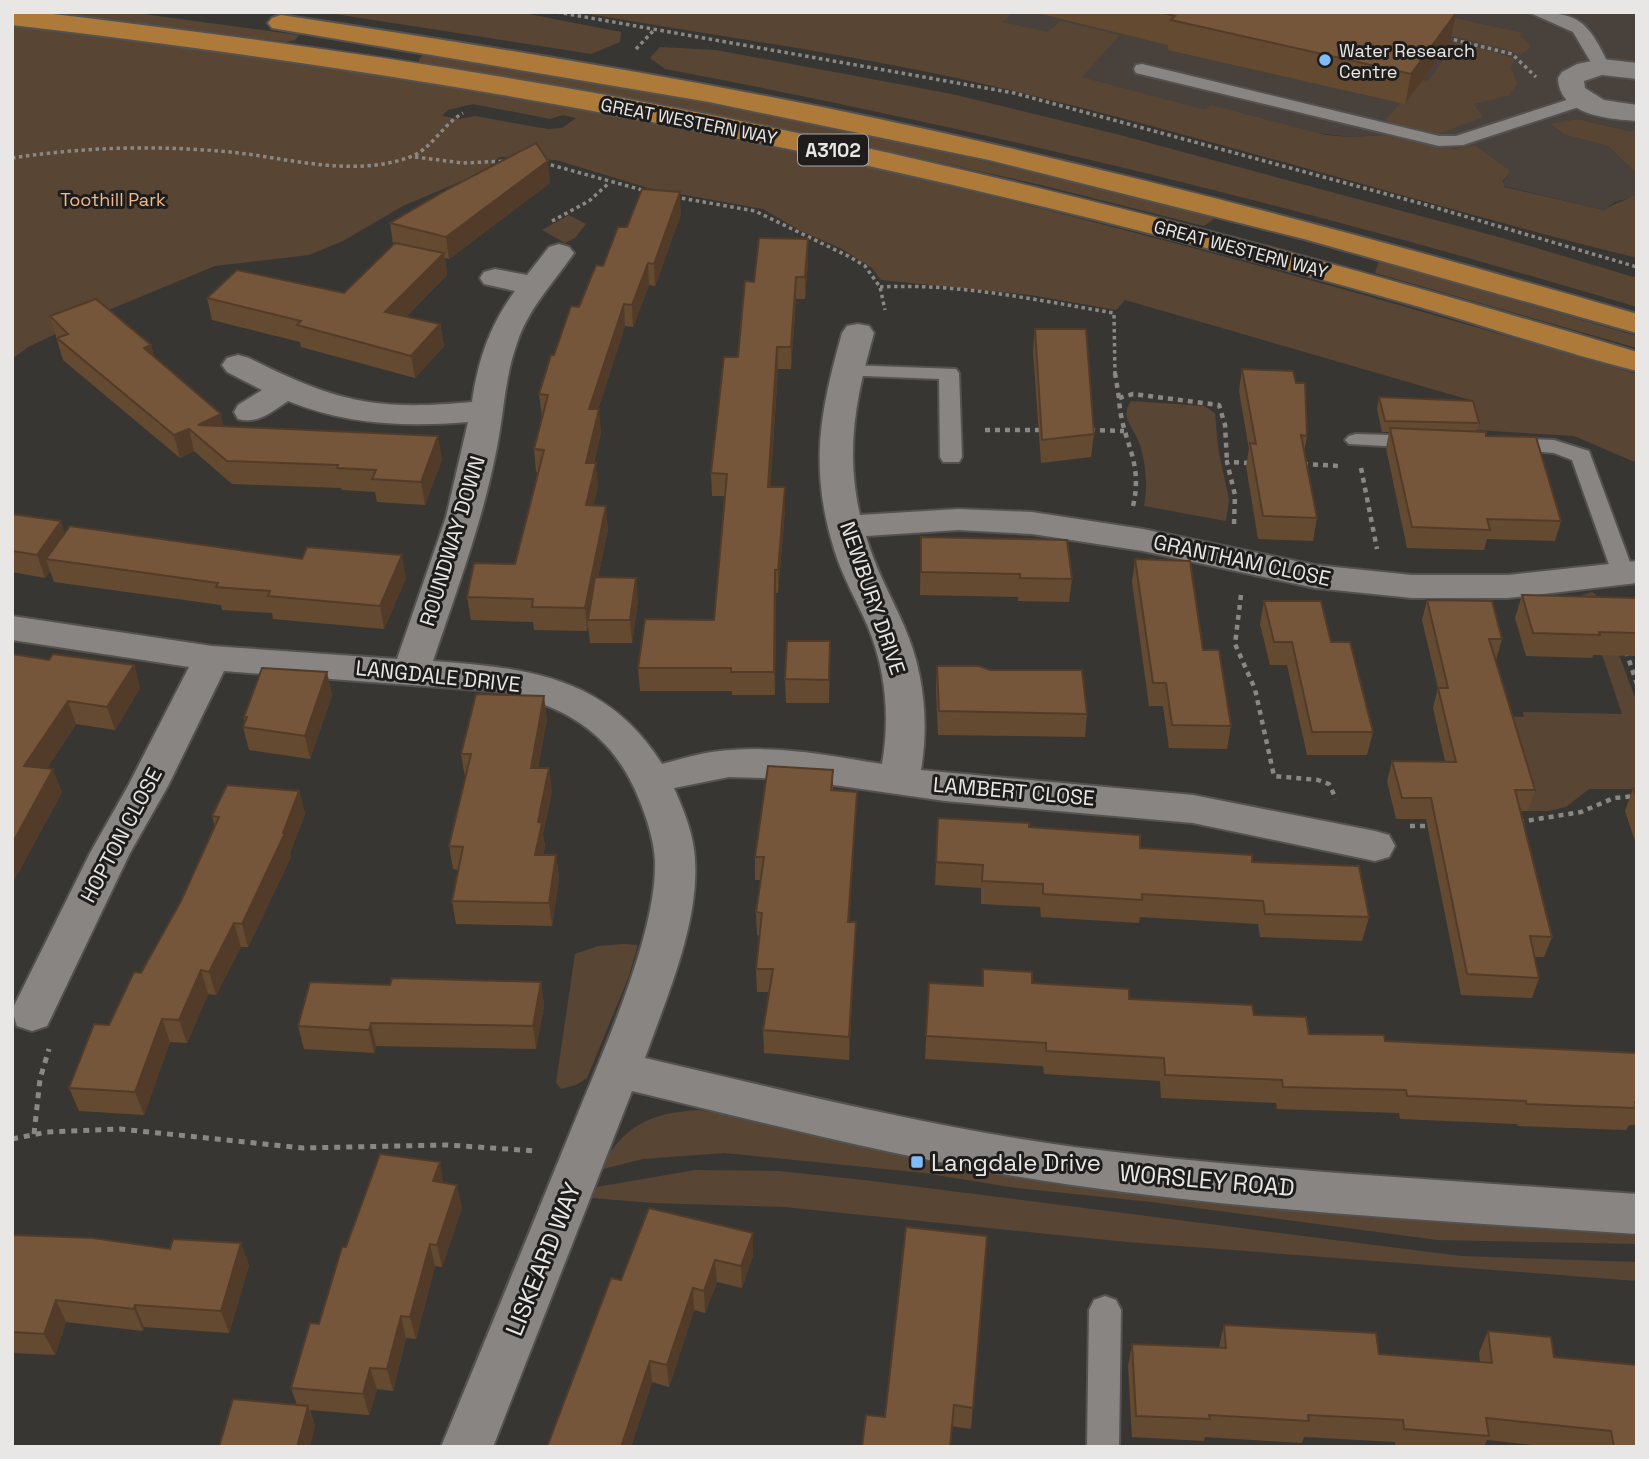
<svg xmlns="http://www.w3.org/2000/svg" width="1649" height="1459" viewBox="0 0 1649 1459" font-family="'Space Grotesk',sans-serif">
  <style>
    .built { fill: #49413b }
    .green { fill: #594533; fill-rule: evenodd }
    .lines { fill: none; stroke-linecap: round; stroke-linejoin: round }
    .service-casing { stroke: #545250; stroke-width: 4 }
    .minor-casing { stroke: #545250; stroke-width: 4 }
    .primary-casing { stroke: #545250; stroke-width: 4 }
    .path-far2 { stroke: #8a8885; stroke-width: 3.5; stroke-dasharray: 3.5 3.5; stroke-linecap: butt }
    .path-far1 { stroke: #8a8885; stroke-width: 4.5; stroke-dasharray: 5 5; stroke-linecap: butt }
    .path { stroke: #8a8885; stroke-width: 5; stroke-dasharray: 6 6; stroke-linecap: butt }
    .service { fill: #898583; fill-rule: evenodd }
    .minor { fill: #898583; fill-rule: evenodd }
    .primary { fill: #ad7a39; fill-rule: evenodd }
    .wall { fill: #654a32 }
    .shaded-wall { fill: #523c29 }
    .building { fill: #75563a; stroke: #523c29; stroke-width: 2 }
    .poi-dot { fill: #7fbdfa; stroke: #1f1d1c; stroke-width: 2.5 }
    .labels { text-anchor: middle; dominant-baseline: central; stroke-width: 6; stroke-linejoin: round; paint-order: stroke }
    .far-poi-label { font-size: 18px; fill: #e9e7e5; stroke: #1f1d1c; text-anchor: start }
    .far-street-label { font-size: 18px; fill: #e9e7e5; stroke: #1f1d1c }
    .far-park-label { font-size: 18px; fill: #f1bb8b; stroke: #1f1d1c }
    .shield { fill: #1f1d1c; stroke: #acaaa9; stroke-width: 2 }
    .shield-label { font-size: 19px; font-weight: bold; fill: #e9e7e5 }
    .street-label { font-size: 21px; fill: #e9e7e5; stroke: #1f1d1c }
    .near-poi-label { font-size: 24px; fill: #e9e7e5; stroke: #1f1d1c; text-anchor: start }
    .near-street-label { font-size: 24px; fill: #e9e7e5; stroke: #1f1d1c }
  </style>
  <rect width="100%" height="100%" fill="#383633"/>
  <path class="built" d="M813 12H1637V130L1629 131 1578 119 1551 125 1565 135 1608 146 1637 174V193L1633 197 1615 202 1604 210 1503 186V182L1511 171 1475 145 1454 149 1383 135 1351 137 1267 127 999 55Z"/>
  <g class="green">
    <path d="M46 12H128L299 35 295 40 286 42Z"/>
    <path d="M322 12H518L621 32 620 42 591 54Z"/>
    <path d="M576 12H1012L1003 22 1048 32 1060 21 1120 35 1082 77 1206 110 1211 105 1326 135 1351 137 1383 135 1454 149 1475 145 1511 171 1503 181 1504 187 1604 210C1613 204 1632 198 1637 193V258C1429 206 1225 142 1018 92 872 57 723 37 576 12Z"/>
    <path d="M1455 18 1522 33 1520 36 1529 43 1530 48 1519 55 1509 50 1444 34Z"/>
    <path d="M12 25C250 53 488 87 723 135 1032 199 1334 285 1637 374V463L1574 436 1474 430 1470 400 1125 300 1116 310 1031 295 881 280 872 268 842 249 801 231 763 209 652 189 556 160 499 157 485 171 403 206 343 241 309 255 215 266 94 316 28 347 12 359ZM473 104 550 119 563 115 576 118 562 128 548 129 475 116 459 119 442 116 448 110Z"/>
    <path d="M1456 42 1511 57 1514 60 1511 67 1517 84 1508 96 1474 104 1483 117 1438 134 1387 122 1386 119 1422 80 1428 81Z"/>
    <path d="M660 47 716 50 952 94 1120 135 1506 239 1637 278V307C1317 211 993 131 665 69L650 58Z"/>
    <path d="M425 53C691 97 955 149 1215 218L1204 226 1037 184 730 117 419 62V59Z"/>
    <path d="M1578 119 1629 131 1637 130V174L1608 146 1565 135 1550 124Z"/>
    <path d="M569 215 586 224 575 238 565 243 542 230Z"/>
    <path d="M1379 261 1637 336V348L1375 273Z"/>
    <path d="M1131 401 1204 406 1215 413 1218 448 1229 500 1226 521 1144 506C1148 486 1146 460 1138 440 1132 425 1120 417 1131 401Z"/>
    <path d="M1592 592 1597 596 1637 703V789H1589L1566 807 1549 811H1528L1501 716 1524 717 1523 712 1622 714 1582 595Z"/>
    <path d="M623 944 638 945 629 976 587 1078 576 1085 561 1089 556 1083 575 954 598 946Z"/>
    <path d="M698 1110 763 1121 1637 1231V1244L1437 1240 1151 1202 1016 1188 924 1173 724 1153 643 1159 599 1170C624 1126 648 1113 698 1110Z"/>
    <path d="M695 1170 779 1171 864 1180 1461 1256 1637 1262V1281L1127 1242 784 1207 653 1203 591 1198 597 1187Z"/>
  </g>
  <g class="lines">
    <g class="service-casing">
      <g id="service">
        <path d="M1528 12C1580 12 1588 21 1610 67L1608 71H1596L1573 32Z"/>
        <path d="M1142 64 1439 136H1456L1582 95 1591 100 1588 104 1463 145 1439 146 1136 73 1134 69 1136 65Z"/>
        <path d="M847 365 956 369 959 373 962 457 959 462H943L940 457 939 379 840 375 837 371 840 367Z"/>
        <path d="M1356 434 1421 436 1428 438 1432 442 1428 446 1421 448 1349 444 1345 440 1349 436Z"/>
        <path d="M1506 438 1554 440 1589 451 1634 573 1631 578 1623 580 1615 578 1612 573 1572 460 1554 453 1499 448 1495 444 1499 440Z"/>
        <path d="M1105 1296 1116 1300 1121 1310 1119 1447H1087L1089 1310 1094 1300Z"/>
      </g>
    </g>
    <g class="minor-casing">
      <g id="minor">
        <path d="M1602 59 1637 63V79L1602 75 1584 81 1585 88 1604 100 1637 105V121C1608 119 1559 115 1558 78L1562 72 1577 64Z"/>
        <path d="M559 244 569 247 574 253C554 282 528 309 517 343 504 379 504 415 496 452 482 523 456 592 433 661 527 668 607 676 662 764 684 758 707 751 731 750 782 746 833 756 882 764 890 718 886 671 868 627 857 601 842 576 834 549 809 468 820 412 842 333L847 326 858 324 869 326 874 333C856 397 845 449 860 515L958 509 1032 512 1143 529 1315 565 1412 575H1508L1637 561V583L1508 598H1412L1315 588 1143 551 1032 534 958 530 866 536C875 568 891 596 904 626 924 671 929 722 921 770L1193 795 1375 831 1389 835 1395 846 1389 857 1375 861 1193 823 945 801 792 779 729 777 674 788C684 811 694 835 695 860 699 924 666 999 645 1058 787 1091 929 1127 1074 1147 1260 1171 1449 1180 1637 1194V1234C1449 1221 1259 1212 1072 1185 923 1164 778 1126 632 1091L493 1447H441C488 1334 534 1221 580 1108 607 1042 657 931 655 861 654 840 647 819 639 799 613 735 570 709 505 692L224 671 168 786 130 853 47 1026 32 1031 17 1026 12 1010 90 853 128 786 189 667 12 640V616L212 646 397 659 446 517 468 422C405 427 347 425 288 401 271 412 259 424 238 419L234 412 238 405 262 390 227 372 222 365 227 358 238 355 249 358C336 402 375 411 472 402 478 360 490 325 515 291L484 284 480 278 484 272 495 269 527 275 549 247Z"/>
      </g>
    </g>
    <g class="primary-casing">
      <g id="primary">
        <path d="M12 12H36C257 38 477 69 696 112 1013 175 1327 259 1637 352V371C1564 353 1492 328 1420 307 1297 272 1173 238 1049 208 707 124 362 66 12 25Z"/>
        <path d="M281 15C481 45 681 77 879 119 1135 174 1386 241 1637 314V333L1304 239 989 160 709 102 272 28 268 23 272 18Z"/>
      </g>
    </g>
    <g class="path-far2">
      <path d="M557 12 1014 93 1423 204 1637 267"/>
      <path d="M1447 38 1512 54 1536 77"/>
      <path d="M636 49 654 30"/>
      <path d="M415 157 463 163 507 161"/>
      <path d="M12 158C84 147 157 145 230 152 289 158 353 178 410 157 431 150 443 124 463 113"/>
      <path d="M544 163 646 191"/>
      <path d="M675 197 755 211 848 256 865 266 880 287 885 310"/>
      <path d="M552 221 589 201 609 183"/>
      <path d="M880 287C959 283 1036 300 1114 313L1115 375"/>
    </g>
    <g class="path-far1">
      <path d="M1115 373 1119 398"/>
      <path d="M985 430H1042"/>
      <path d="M1090 430 1124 431"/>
      <path d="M1303 464 1340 466"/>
      <path d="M1361 468 1377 549"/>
      <path d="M1133 506C1144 460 1121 441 1119 398L1133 394 1219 405 1225 425 1227 462"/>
      <path d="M1234 524 1235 495 1227 462 1252 463"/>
      <path d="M1241 595 1235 644 1255 689 1274 776 1318 780 1329 784 1336 799"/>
      <path d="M1626 651 1637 684"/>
      <path d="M1519 822 1581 812 1614 798 1637 796"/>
      <path d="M1410 826H1433"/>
    </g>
    <g class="path">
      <path d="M34 1134 40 1079 49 1049"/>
      <path d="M12 1139 47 1132 120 1129 303 1148 448 1145 536 1151"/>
    </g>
    <use href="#service" class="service"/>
    <use href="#minor" class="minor"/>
    <use href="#primary" class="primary"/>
  </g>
  <g class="wall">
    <path d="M1033 12H1452L1450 43 1405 104 1168 50V45Z"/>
    <path d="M550 183 449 259 445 258 447 275 406 317 440 324 444 346 415 378 301 347 300 342 212 320 207 298 344 293 393 244 390 223Z"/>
    <path d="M681 214 655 286 649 285 633 327 625 326 598 409 601 432 594 463 598 486 593 506 608 529 598 577 638 601 632 643H590L588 625 587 631 534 630 533 622 471 620 467 597 515 564 539 472H536L534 449 542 417 539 394 554 355 579 307 603 266Z"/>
    <path d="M808 239V260L805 299H796L791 369H778L770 487H785V510L778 593H776L775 695H732V691H640L638 668 714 620 725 496H712L711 473 738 357Z"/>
    <path d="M50 316 151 345 154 357 224 426 442 459 425 505 377 502 375 492 342 490 341 488 232 484 194 451 180 458 63 360Z"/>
    <path d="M1035 329 1094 434 1091 457 1041 463 1033 351Z"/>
    <path d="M1242 369 1307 436 1304 453 1317 518 1313 541 1258 539 1246 466 1249 449 1239 391Z"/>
    <path d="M1379 397 1479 423 1476 432 1486 436 1561 521 1555 541 1487 539 1484 550 1407 548 1386 448 1389 432H1382L1377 409Z"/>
    <path d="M12 514 65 533 406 578 384 629 273 619 272 613 222 610 221 605 54 582 50 571 45 578 12 572Z"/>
    <path d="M921 537 1072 579 1069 602 1018 601V597L920 595Z"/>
    <path d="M1135 559 1203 650 1231 726 1227 749 1169 748 1163 706H1149L1132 582Z"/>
    <path d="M1522 595 1637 598V656L1593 655 1592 658 1526 656 1515 618Z"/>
    <path d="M1427 600 1502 639 1496 660H1495L1535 790 1528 811H1521L1552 937 1544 957H1534L1539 978 1532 998 1461 995 1426 819H1396L1387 781 1392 761H1445L1433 708 1438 688 1422 620Z"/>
    <path d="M1264 601 1373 732 1367 755H1307L1287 665H1270L1260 624Z"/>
    <path d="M830 641 829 703H786L785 679Z"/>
    <path d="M49 660 134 665 140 688 115 730 76 724 47 768 62 792 12 884Z"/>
    <path d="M937 666 1087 714 1085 737 938 735 936 689Z"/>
    <path d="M327 672 332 695 310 759 249 750 243 727 245 722 244 717Z"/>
    <path d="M547 719 538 768 552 791 543 834 545 846 543 855H556L559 878 552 926 456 924 452 901 458 870 453 869 449 846 466 777H465L461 754Z"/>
    <path d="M833 770V790L856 815 849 922H856L849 1060 764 1053 763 1030 769 992H757L756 969 760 936 757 935 756 912 761 880H755V857Z"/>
    <path d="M1633 788H1637V847L1625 811Z"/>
    <path d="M299 791 305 814 290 853 291 857 248 947H241L216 995 208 994 187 1043 170 1042 144 1115 79 1111 69 1088 141 973 181 901 215 827 212 816Z"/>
    <path d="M938 818 1140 848 1252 862 1369 917 1362 941 1260 937 1258 924 1140 917 1139 923 1041 917 1040 907 981 904V888L935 885Z"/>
    <path d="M983 969 1032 983 1129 999 1254 1015 1309 1034 1385 1041 1637 1053V1125H1629L1626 1130 1518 1126 1517 1124 1400 1119 1399 1113 1277 1109 1276 1103 1161 1098 1160 1081 1044 1074 1043 1066 925 1059 929 983 982 986Z"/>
    <path d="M541 982 544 1005 536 1049 376 1046 374 1053 304 1049 298 1026 390 985Z"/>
    <path d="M444 1183 462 1207 442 1267 435 1266 416 1339 406 1338 393 1391 377 1389 369 1415 310 1410 315 1427 297 1405 291 1388 319 1324 346 1247Z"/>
    <path d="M649 1208 753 1255 742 1288 717 1282 705 1313 694 1310 669 1387 652 1382 631 1447H547L621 1280Z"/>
    <path d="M12 1235 249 1265 229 1333 144 1327 143 1331 66 1322 55 1355 12 1353Z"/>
    <path d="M987 1236 971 1429 885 1417Z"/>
    <path d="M1224 1325 1379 1354 1480 1362 1479 1353 1488 1331 1554 1357 1637 1447H1550L1487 1440 1484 1447H1395V1442L1304 1437 1302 1443 1205 1437 1204 1441 1132 1437 1128 1366 1132 1344 1219 1347Z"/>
  </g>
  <g class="shaded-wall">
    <path d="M1456 13 1450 43 1405 104 1411 74Z"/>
    <path d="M548 161 550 183 449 259 446 237Z"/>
    <path d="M680 192 681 214 655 286 654 264Z"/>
    <path d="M808 239V260L805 299V277Z"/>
    <path d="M444 253 447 275 389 334 385 312Z"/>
    <path d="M648 263 649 285 633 327 632 305Z"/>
    <path d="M796 277V299L791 369V347Z"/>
    <path d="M624 304 625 326 591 431 589 409Z"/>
    <path d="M440 324 444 346 415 378 411 356Z"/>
    <path d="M151 345 157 368 144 348Z"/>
    <path d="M777 347 778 369 769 510 768 487Z"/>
    <path d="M599 409 601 432 588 486 586 463Z"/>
    <path d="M221 414 226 437 198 425Z"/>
    <path d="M189 429 194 451 180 458 174 435Z"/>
    <path d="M438 436 442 459 425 505 421 482Z"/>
    <path d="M596 463 598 486 588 528 586 505Z"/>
    <path d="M785 487V510L778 593V570Z"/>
    <path d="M606 506 608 529 589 620H588L587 631 585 608Z"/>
    <path d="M61 521 68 544 46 559 50 571 45 578 37 555Z"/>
    <path d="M402 555 406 578 384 629 380 606Z"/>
    <path d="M775 570 776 593 775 695 774 672Z"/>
    <path d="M636 578 638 601 632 643 630 620Z"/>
    <path d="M134 665 140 688 115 730 107 707Z"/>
    <path d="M327 672 332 695 310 759 305 736Z"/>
    <path d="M544 696 547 719 534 791 531 768Z"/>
    <path d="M68 701 76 724 33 790 24 766Z"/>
    <path d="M549 768 552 791 543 834 545 846 538 878 535 855 538 822Z"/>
    <path d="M53 769 62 792 12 884V844Z"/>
    <path d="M299 791 305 814 290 853 291 857 248 947 242 924 283 833Z"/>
    <path d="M857 792 856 815 848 945V922Z"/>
    <path d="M556 855 559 878 552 926 549 903Z"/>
    <path d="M856 922 855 945 849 1060V1037Z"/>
    <path d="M234 923 241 947 216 995 209 972Z"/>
    <path d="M201 970 208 994 187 1043 179 1020Z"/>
    <path d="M541 982 544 1005 536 1049 533 1026Z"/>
    <path d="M162 1019 170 1042 144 1115 135 1092Z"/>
    <path d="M371 1023 376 1046 374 1053 369 1030Z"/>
    <path d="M440 1162 444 1185 433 1181Z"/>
    <path d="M457 1185 462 1207 442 1267 437 1245Z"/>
    <path d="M753 1233V1255L742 1288 741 1266Z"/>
    <path d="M241 1243 249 1265 229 1333 221 1311Z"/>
    <path d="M430 1244 435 1266 416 1339 410 1317Z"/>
    <path d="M715 1260 717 1282 705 1313 704 1291Z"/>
    <path d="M693 1288 694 1310 669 1387 667 1365Z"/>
    <path d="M56 1300 66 1322 55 1355 44 1334Z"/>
    <path d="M135 1305 144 1327 143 1331 134 1309Z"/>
    <path d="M401 1316 406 1338 393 1391 387 1369Z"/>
    <path d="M650 1361 652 1382 631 1447H621Z"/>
    <path d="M370 1368 377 1389 369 1415 363 1394Z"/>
    <path d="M308 1406 315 1427 310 1447H297Z"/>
  </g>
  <g class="building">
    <path d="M1159 12H1452L1456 13 1411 74 1171 20 1175 16Z"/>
    <path d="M536 143 548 161 446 237 390 223 448 189Z"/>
    <path d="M642 189 680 192 654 264 648 263 632 305 624 304 589 409H599L586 463H596L586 505 606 506 585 608 532 607 533 599 467 597 474 563 515 564 544 450 534 449 548 395 539 394 551 355H554L571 306 579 307 596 265 603 266 618 227H627Z"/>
    <path d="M759 238 808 239 805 277H796L791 347H777L768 487H785L778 570H775L774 672H731V668H638L645 619 714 620 727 474 711 473 724 357H738L745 281 754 282Z"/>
    <path d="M395 243 444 253 385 312 440 324 411 356 297 325 301 321 207 298 237 270 344 293Z"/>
    <path d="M96 299 151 345 144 348 221 414 198 425 438 436 421 482 372 479 376 470 337 468 338 465 227 461 189 429 174 435 57 338 68 334 50 316Z"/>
    <path d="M1035 329H1086L1094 434 1042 440Z"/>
    <path d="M1242 369 1293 371 1296 383H1305L1307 436 1301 435 1317 518 1263 516 1250 443 1256 444Z"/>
    <path d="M1379 397 1473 401 1479 423 1385 421Z"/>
    <path d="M1390 428 1486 432V436L1536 437 1561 521 1487 519 1490 530 1412 527Z"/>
    <path d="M12 514 61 521 37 555 12 551Z"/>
    <path d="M70 526 302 559 307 547 402 555 380 606 268 596 270 591 216 587 218 583 46 559Z"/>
    <path d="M921 537 1067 540 1072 579 1020 578V574L921 572Z"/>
    <path d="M1135 559 1190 561 1203 650H1219L1231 726 1172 725 1166 683H1153Z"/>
    <path d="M595 577 636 578 630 620H588Z"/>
    <path d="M1522 595 1637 598V633L1599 632 1600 635 1533 633Z"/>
    <path d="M1427 600 1492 601 1502 639H1489L1535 790H1515L1552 937 1530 936 1539 978 1467 974 1431 798H1402L1392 761 1456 762 1438 688H1448Z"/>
    <path d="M1264 601H1321L1331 642H1350L1373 732H1312L1292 642H1274Z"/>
    <path d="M787 641H830L829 680 785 679Z"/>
    <path d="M12 654 49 660 53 654 134 665 107 707 68 701 24 766 53 769 12 844Z"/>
    <path d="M937 666H979L990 670H1082L1087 714 939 711Z"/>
    <path d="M262 668 327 672 305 736 243 727 247 717H244Z"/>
    <path d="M476 694 544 696 531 768H549L538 822 542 823 535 855H556L549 903 452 901 463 847 449 846 471 754H461Z"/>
    <path d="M768 766 833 770 831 790 857 792 848 922H856L849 1037 763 1030 773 969H756L762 913 756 912 764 857H755Z"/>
    <path d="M227 785 299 791 283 833H285L242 924 234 923 209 972 201 970 179 1020 162 1019 135 1092 69 1088 94 1024 109 1025 134 972 141 973 181 901 219 817 212 816Z"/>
    <path d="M1633 788H1637V798Z"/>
    <path d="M938 818 1029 823V827L1140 835V848L1252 855V862L1359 866 1369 917 1265 914 1263 901 1142 894V900L1043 894V884L982 881 983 865 936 862Z"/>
    <path d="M983 969 1032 972V983L1129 989V999L1252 1005 1254 1015 1306 1017 1309 1034 1384 1035 1385 1041 1637 1053V1102H1635L1636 1108 1526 1104V1101L1407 1096 1406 1090 1283 1087 1282 1080 1165 1075 1164 1058 1046 1051V1043L926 1036 929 983 983 986Z"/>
    <path d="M392 978 541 982 533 1026 371 1023 369 1030 298 1026 310 982 390 985Z"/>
    <path d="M380 1154 440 1162 433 1181 457 1185 437 1245 430 1244 410 1317 401 1316 387 1369 370 1368 363 1394 291 1388 310 1323 319 1324 342 1247H346Z"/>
    <path d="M649 1208 753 1233 741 1266 715 1260 704 1291 693 1288 667 1365 650 1361 621 1447H547L611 1278 621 1280Z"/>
    <path d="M906 1227 987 1236 973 1408 954 1405 950 1447H862L866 1415 885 1417Z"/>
    <path d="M12 1235 93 1238 170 1249 173 1239 241 1243 221 1311 135 1305 134 1309 56 1300 44 1334 12 1332Z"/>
    <path d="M1224 1325 1376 1333 1379 1354 1492 1363 1488 1331 1551 1337 1554 1357 1637 1365V1447H1614L1611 1431 1486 1418 1489 1436 1404 1429 1403 1420 1308 1415 1309 1421 1209 1415 1210 1419 1136 1416 1132 1344 1226 1348Z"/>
    <path d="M233 1399 308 1406 297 1447H219Z"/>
  </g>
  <g class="poi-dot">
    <circle cx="1325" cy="60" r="7"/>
    <rect x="910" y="1155" width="14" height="14" rx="3.5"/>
  </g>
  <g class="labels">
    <g class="far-poi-label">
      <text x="1339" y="50">Water Research<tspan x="1339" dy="21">Centre</tspan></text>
    </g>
    <g class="far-street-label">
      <text transform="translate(689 121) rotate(11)">GREAT WESTERN WAY</text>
      <text transform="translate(1241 249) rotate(15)">GREAT WESTERN WAY</text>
    </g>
    <g class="far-park-label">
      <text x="113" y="199">Toothill Park</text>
    </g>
    <rect class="shield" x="798" y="134.5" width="70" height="31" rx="5"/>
    <g class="shield-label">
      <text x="833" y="150">A3102</text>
    </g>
    <g class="street-label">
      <text transform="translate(452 541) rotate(-73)">ROUNDWAY DOWN</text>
      <text transform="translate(1242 560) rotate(12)">GRANTHAM CLOSE</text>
      <text transform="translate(873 598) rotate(71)">NEWBURY DRIVE</text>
      <text transform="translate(438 676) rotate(6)">LANGDALE DRIVE</text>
      <text transform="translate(1014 791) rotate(5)">LAMBERT CLOSE</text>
      <text transform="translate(121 835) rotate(-62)">HOPTON CLOSE</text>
    </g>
    <g class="near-poi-label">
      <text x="931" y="1162">Langdale Drive</text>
    </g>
    <g class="near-street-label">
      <text transform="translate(1207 1180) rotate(5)">WORSLEY ROAD</text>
      <text transform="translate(543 1259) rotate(-68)">LISKEARD WAY</text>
    </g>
  </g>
  <rect width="1649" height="1459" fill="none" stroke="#e9e7e5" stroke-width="28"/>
</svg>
